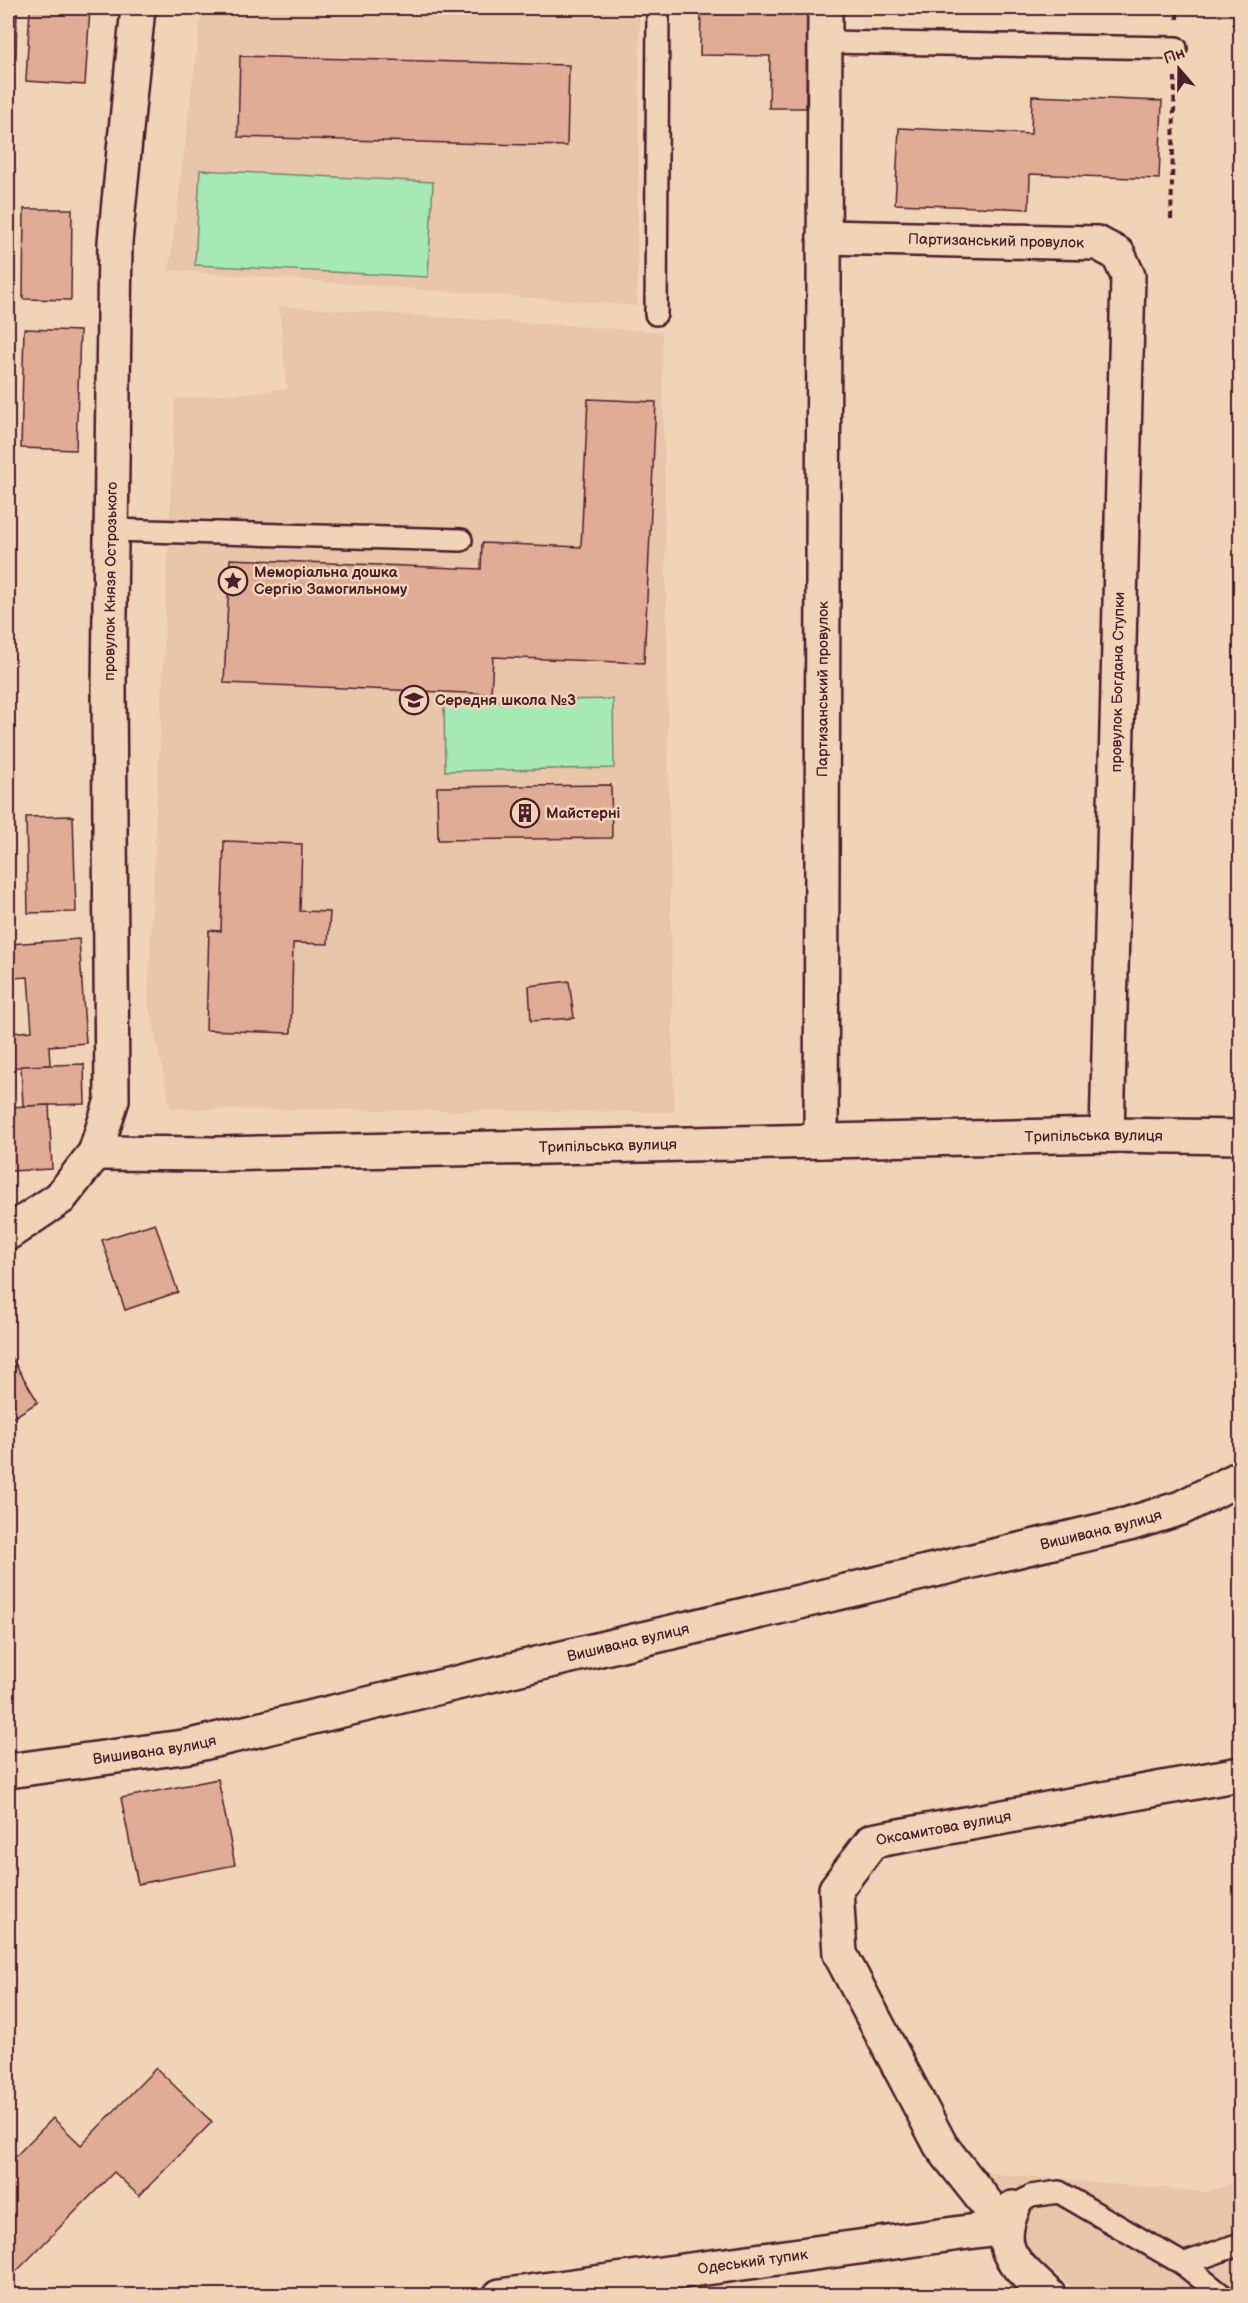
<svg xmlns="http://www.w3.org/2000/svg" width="1248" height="2303" viewBox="0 0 1248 2303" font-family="'Balsamiq Sans',sans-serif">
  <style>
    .built { fill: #e9c5aa }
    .green { fill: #a6e9b4; stroke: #788470; stroke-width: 1.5 }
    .building { fill: #e1ac96; stroke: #4a1f2b; stroke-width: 1.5 }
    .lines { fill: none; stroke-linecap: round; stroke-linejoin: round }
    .service-casing { stroke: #4a1f2b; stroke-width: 26 }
    .minor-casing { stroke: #4a1f2b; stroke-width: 38 }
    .path { stroke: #4a1f2b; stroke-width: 4; stroke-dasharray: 6 4.5; stroke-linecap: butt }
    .service { stroke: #f1d4b7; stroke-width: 21 }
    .minor { stroke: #f1d4b7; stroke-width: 33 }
    .labels { text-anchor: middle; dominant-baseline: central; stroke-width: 5; stroke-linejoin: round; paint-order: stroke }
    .street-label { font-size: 15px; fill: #4a1f2b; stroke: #f1d4b7 }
    .poi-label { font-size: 15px; font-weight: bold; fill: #4a1f2b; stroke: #f1d4b7; text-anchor: start }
  </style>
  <rect width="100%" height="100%" fill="#f1d4b7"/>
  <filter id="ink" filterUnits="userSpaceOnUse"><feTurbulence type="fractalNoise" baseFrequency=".0167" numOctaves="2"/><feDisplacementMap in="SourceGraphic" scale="12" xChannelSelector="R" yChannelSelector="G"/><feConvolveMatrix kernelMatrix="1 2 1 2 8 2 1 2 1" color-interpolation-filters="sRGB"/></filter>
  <g filter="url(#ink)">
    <g class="built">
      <path d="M202 8H640L637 306 169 270Z"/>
      <path d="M279 306 662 332 674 1112 171 1109 148 1001 175 399 287 389Z"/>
      <path d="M985 2173 1207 2192 1240 2180V2295H1081L1002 2228Z"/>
    </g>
    <g class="green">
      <path d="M200 170 433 182 428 277 195 265Z"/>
      <path d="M613 699 614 768 445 771 444 702Z"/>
    </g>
    <g class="building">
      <path d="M8 8H17L16 59H8Z"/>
      <path d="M30 8H90L85 85 26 81Z"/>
      <path d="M701 8H807L806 108H769L770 56 700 55Z"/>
      <path d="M240 56 569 65 567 146 238 137Z"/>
      <path d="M1032 96 1162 101 1159 179 1030 174 1029 209 895 204 899 128 1031 134Z"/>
      <path d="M24 209H72L71 300 23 299Z"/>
      <path d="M24 329 80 331 76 450 21 448Z"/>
      <path d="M588 399 656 402 644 663 493 657 491 694 224 683 230 559 481 569 482 543 581 547Z"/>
      <path d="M611 785 612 838 438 840 437 787Z"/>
      <path d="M73 816 76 912 28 913 26 817Z"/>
      <path d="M224 841 302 844 300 911 330 912 328 944 293 943 291 1033 206 1030 209 930 221 931Z"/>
      <path d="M79 939 86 1043 49 1046 50 1065 8 1068V1033L32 1031 28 977 13 978 10 944Z"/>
      <path d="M569 981 574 1018 531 1021 529 986Z"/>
      <path d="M84 1064 85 1104 23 1106 21 1066Z"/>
      <path d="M49 1105 52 1169 9 1171 8 1107Z"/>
      <path d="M155 1223 178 1292 125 1310 102 1240Z"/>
      <path d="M8 1352 38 1402 8 1421Z"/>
      <path d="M218 1779 235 1865 138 1884 121 1798Z"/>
      <path d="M156 2068 212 2122 139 2196 114 2172 8 2280V2164L53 2118 81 2145Z"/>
    </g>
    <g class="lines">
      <g class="service-casing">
        <g id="service">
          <path d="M825 42 1176 48"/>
          <path d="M656 314 658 8"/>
          <path d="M111 530 461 540"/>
          <path d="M1013 2207 1031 2196 1059 2192 1183 2264 1223 2296"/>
          <path d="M1183 2264 1240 2244"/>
        </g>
      </g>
      <g class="minor-casing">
        <g id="minor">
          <path id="s1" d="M824 237 1097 243 1118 254 1128 276 1107 1135"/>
          <path id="s2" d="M821 1141 825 8"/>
          <path id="s3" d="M95 1153 217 1154 1107 1135 1240 1137"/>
          <path id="s4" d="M8 1233 60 1198 95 1153 112 1100 109 686 115 242 138 8"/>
          <path id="s5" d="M8 1771 190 1746 1129 1524 1181 1508 1240 1478"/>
          <path d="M1013 2208C993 2253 1019 2266 1049 2296"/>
          <path id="s6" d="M1005 2227 941 2146 840 1954 836 1889 872 1841 1240 1774"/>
          <path id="s7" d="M500 2296 1005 2227"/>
        </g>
      </g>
      <g class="path">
        <path d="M1177 19V8"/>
        <path d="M1171 219 1175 77"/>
      </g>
      <use href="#service" class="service"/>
      <use href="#minor" class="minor"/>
    </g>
  </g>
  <defs>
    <g id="sight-ring" transform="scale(1.5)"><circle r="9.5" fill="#f1d4b7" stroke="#4a1f2b" stroke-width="1.5"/><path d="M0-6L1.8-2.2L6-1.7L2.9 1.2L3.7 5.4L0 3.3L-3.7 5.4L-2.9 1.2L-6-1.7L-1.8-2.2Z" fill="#4a1f2b"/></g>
    <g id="school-ring" transform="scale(1.5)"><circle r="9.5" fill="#f1d4b7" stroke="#4a1f2b" stroke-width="1.5"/><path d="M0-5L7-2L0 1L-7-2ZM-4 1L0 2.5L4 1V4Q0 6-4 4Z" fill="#4a1f2b"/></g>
    <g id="building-ring" transform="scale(1.5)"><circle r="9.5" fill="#f1d4b7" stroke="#4a1f2b" stroke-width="1.5"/><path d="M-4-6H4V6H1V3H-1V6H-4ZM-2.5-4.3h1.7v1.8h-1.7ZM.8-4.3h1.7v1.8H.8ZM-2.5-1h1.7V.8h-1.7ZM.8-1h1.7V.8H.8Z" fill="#4a1f2b"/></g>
  </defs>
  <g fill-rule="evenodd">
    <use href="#sight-ring" x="233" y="581"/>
    <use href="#school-ring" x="414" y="700"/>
    <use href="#building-ring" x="525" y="813"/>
  </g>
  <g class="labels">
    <g class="street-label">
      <text stroke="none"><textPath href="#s1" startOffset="172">Партизанський провулок</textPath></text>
      <text stroke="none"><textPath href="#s4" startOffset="694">провулок Князя Острозького</textPath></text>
      <text transform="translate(1118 682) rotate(-89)">провулок Богдана Ступки</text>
      <text stroke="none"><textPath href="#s2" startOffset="452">Партизанський провулок</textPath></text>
      <text stroke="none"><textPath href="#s3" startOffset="999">Трипільська вулиця</textPath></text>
      <text stroke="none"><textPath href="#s3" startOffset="513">Трипільська вулиця</textPath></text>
      <text stroke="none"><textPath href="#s5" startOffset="1120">Вишивана вулиця</textPath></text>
      <text stroke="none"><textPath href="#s5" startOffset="634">Вишивана вулиця</textPath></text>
      <text stroke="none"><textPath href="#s5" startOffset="148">Вишивана вулиця</textPath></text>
      <text stroke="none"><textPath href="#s6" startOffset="518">Оксамитова вулиця</textPath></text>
      <text stroke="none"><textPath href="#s7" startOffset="255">Одеський тупик</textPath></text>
    </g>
    <g class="poi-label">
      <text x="254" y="572">Меморіальна дошка<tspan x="254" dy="17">Сергію Замогильному</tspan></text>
      <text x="435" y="700">Середня школа №3</text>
      <text x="546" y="813">Майстерні</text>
    </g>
  </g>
  <rect width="1248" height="2303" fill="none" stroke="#f1d4b7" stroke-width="30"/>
  <rect x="15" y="15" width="1218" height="2273" fill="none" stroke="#4a1f2b" stroke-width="2" filter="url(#ink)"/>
  <g transform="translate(1179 69) rotate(340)" stroke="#f1d4b7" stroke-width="4.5" paint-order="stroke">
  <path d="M0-4.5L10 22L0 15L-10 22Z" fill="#4a1f2b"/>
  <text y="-9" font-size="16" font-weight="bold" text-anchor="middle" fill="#4a1f2b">Пн</text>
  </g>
</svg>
